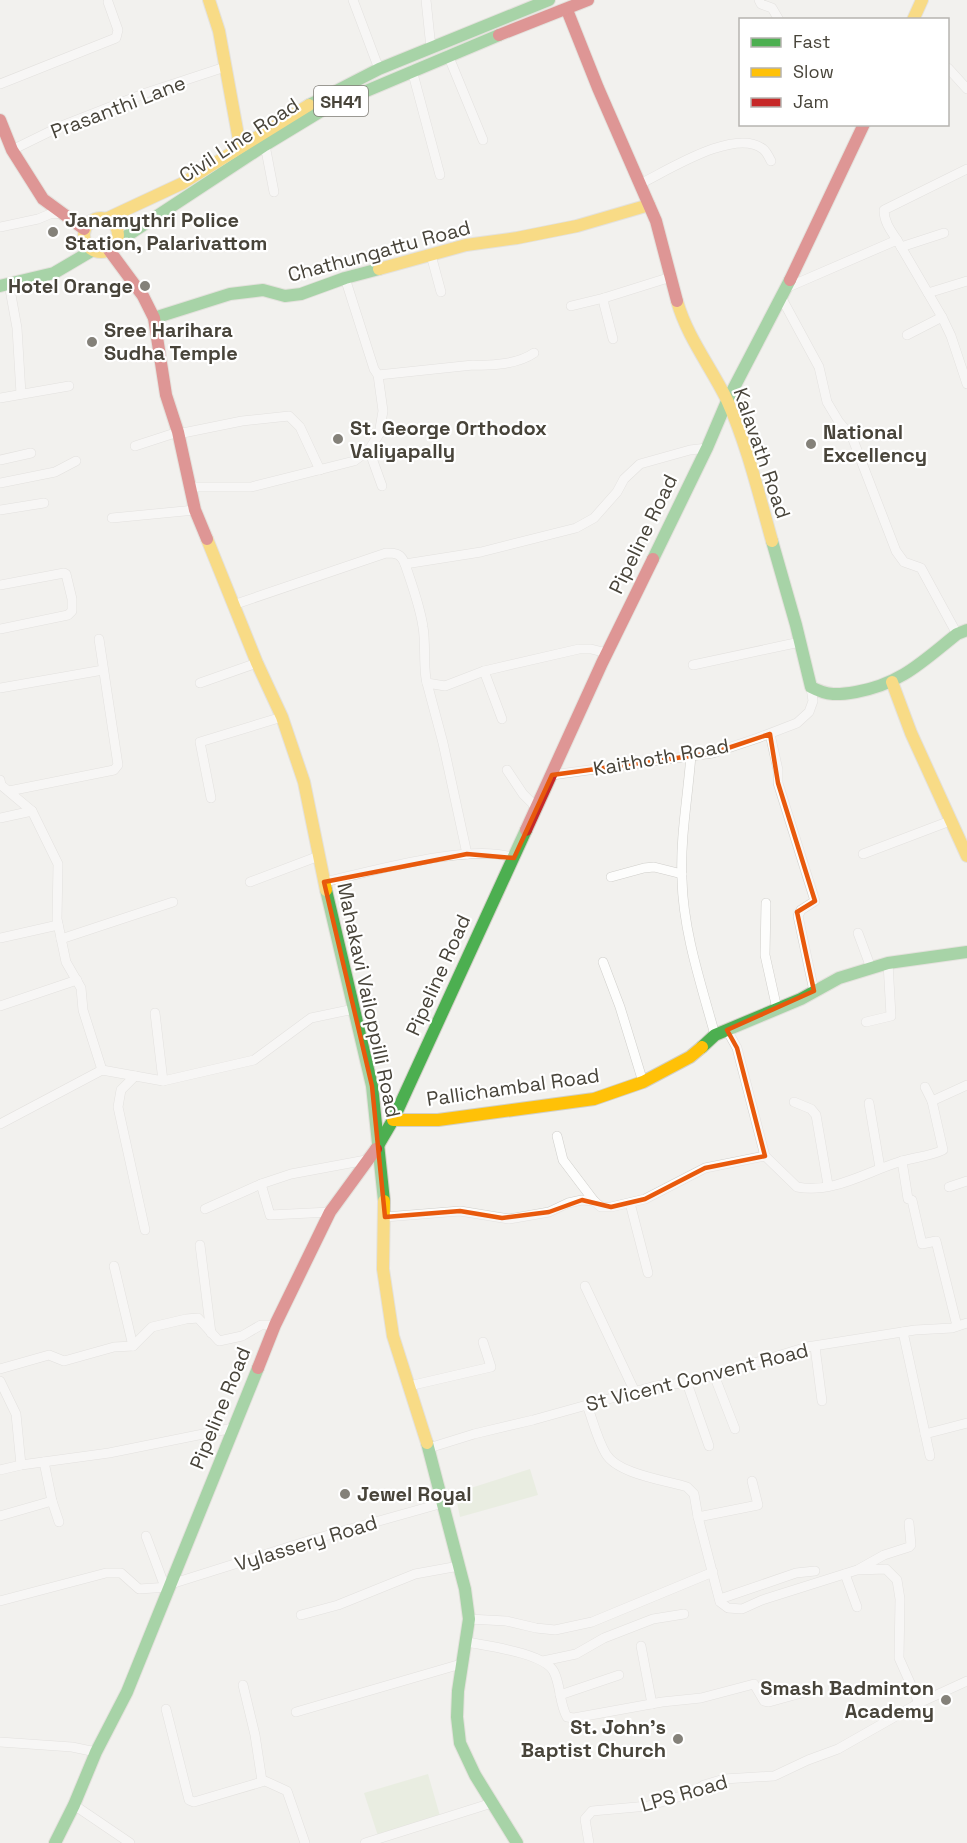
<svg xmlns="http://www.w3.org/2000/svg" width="967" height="1843" viewBox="0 0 967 1843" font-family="'Space Grotesk',sans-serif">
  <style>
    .green { fill: #dee9d1 }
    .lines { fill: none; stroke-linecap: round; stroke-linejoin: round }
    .street-casing { stroke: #d0cfcb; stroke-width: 10 }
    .fast-casing { stroke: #d2d0c7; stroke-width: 14 }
    .slow-casing { stroke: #d2d0c7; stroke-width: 14 }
    .jam-casing { stroke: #d2d0c7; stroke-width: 14 }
    .street { stroke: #fdfdfc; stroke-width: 9 }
    .fast { stroke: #4caf50; stroke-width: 12 }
    .slow { stroke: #ffc107; stroke-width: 12 }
    .jam { stroke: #c62828; stroke-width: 12 }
    .marked { fill: none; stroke: #e8590c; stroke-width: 4.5; stroke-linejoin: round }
    .poi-dot { fill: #848179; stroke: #fff; stroke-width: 2 }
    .labels { text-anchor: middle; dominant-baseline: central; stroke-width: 4.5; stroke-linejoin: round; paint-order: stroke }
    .shield { fill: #fff; stroke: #7f7c75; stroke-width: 1.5 }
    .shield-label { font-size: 18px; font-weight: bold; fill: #48443a }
    .street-label { font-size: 20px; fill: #48443a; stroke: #fff }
    .poi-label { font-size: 20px; font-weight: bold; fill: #48443a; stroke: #fff; text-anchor: start }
  </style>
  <rect width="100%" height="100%" fill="#f2f1ee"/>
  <g class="green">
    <path d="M530 1469 538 1495 460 1517 455 1493Z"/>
    <path d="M428 1774 440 1816 378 1836 364 1793Z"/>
  </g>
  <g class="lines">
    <g class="street-casing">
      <g id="street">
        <path d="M353 0 379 69"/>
        <path d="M426 0 431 48"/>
        <path d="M759 0 761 4 772 8 779 20"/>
        <path d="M448 55 483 140"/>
        <path d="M948 68 967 89"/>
        <path d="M412 70 440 175"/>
        <path d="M0 84 116 38 118 30 108 2"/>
        <path d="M265 145 274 192"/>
        <path d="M12 150 59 127 146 93 225 67"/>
        <path d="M640 184C667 171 735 127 763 149 766 151 769 157 771 161"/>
        <path d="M0 227 38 219 50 214 63 213"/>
        <path d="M897 240C891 231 884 222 884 210L967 169"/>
        <path d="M901 247 944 233"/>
        <path d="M431 255 441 292"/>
        <path d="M9 284 17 328 21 394"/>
        <path d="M786 288 897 240 942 317 951 336 967 384"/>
        <path d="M928 293 967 281"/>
        <path d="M781 297 819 367 827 402 839 422 852 437 896 551 904 562 921 568 957 634"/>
        <path d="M571 306 604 298"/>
        <path d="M907 335 942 317"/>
        <path d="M613 339 604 304V298L671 277"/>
        <path d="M378 375 473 365C492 366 518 364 534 353"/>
        <path d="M0 398 69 386"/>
        <path d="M178 434 242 421 289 416 300 427 320 470"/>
        <path d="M135 446 178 432"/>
        <path d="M369 450 382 486"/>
        <path d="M0 460 31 453"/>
        <path d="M0 483 55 472 76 461"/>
        <path d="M189 487H251L354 461 369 450 379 434 383 411 378 375 374 369 345 278"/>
        <path d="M0 510 44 503"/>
        <path d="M112 518 195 510"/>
        <path d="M405 564C412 585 420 606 423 627 426 643 423 671 427 683L445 686 484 671 502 719"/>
        <path d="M0 585 64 573 66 574 72 599V611L68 615 0 629"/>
        <path d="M233 605 386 553C397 553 401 554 405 564L481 552 576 528 594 518 617 492 624 479 640 464 690 450 707 448"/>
        <path d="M693 665 800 642"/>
        <path d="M484 671 579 649H591L607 653"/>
        <path d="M200 683 257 663"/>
        <path d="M427 683 443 743 467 854"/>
        <path d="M0 688 103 670"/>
        <path d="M770 734 778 770V783L815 901 801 910 798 916 814 991"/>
        <path d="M691 755C688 796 680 838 682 879 683 931 701 984 715 1035"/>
        <path d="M507 770 523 794 537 808"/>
        <path d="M552 775 713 753 758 738 797 723 809 712 813 701 811 687"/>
        <path d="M0 780 1 785 32 811 58 864 57 919 66 962 81 988 83 1010 102 1070"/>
        <path d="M9 791 114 770 118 765 99 639"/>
        <path d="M211 798 200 742 282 717"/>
        <path d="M0 818 32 811"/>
        <path d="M863 854 950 821"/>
        <path d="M611 877 644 868 654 867 682 874"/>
        <path d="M250 882 319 856"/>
        <path d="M324 882C369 872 473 842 514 858"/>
        <path d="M766 903 765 955 777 1009"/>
        <path d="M858 933 871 968"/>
        <path d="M0 938 58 925"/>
        <path d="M61 939 173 902"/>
        <path d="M603 962 620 1007 643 1082"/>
        <path d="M0 1006 77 980"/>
        <path d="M155 1013 163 1081"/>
        <path d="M866 1022 891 1016 888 963"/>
        <path d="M727 1030 737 1048 765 1156"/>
        <path d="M135 1076 121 1090 118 1107 145 1230"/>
        <path d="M925 1087 932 1101"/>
        <path d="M794 1102 811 1109 816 1115 828 1185"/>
        <path d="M869 1103 880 1168"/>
        <path d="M0 1124 102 1070 163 1081 254 1060 311 1018 354 1009"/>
        <path d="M557 1136 563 1160 594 1201"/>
        <path d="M902 1161 908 1199 912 1200 922 1244 936 1241 957 1326"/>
        <path d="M261 1184 291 1174 366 1160"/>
        <path d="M949 1187 967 1181"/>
        <path d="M630 1203 648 1273"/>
        <path d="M205 1209 261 1184 270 1215 330 1212"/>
        <path d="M385 1217 460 1211 509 1219 549 1212 568 1203 582 1200 594 1201 601 1207H611L645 1199 705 1168 765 1156 797 1187C833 1194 866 1172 899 1162 914 1157 928 1157 943 1150L932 1101 967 1085"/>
        <path d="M200 1245 211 1333"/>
        <path d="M114 1266 133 1346"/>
        <path d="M585 1286 635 1392"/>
        <path d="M903 1332 930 1456"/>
        <path d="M815 1347 822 1401"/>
        <path d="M0 1369 49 1355 64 1361 114 1347 133 1346 152 1327 186 1319 198 1318 219 1341 242 1336 261 1325H275"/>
        <path d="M714 1375 735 1429"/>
        <path d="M0 1381 16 1414 21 1465"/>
        <path d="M687 1383 709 1446"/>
        <path d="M409 1386 491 1367 483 1342"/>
        <path d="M587 1405C593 1421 597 1439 606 1454 618 1474 664 1480 687 1487L694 1494 698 1517 720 1602 728 1608 742 1609 762 1600 857 1570 886 1569 897 1580 900 1599 899 1658 919 1703"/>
        <path d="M925 1434 967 1423"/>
        <path d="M429 1448 474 1434 533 1420 655 1386 692 1382 807 1347 915 1330 952 1328 967 1323"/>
        <path d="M44 1462 52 1501 59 1522"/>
        <path d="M0 1470 21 1465 109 1453 233 1428"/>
        <path d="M0 1516 52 1501"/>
        <path d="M698 1517 758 1505 752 1481"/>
        <path d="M146 1536 165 1587"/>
        <path d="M859 1569 884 1555 909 1547 911 1545 909 1523"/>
        <path d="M845 1574 857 1607"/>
        <path d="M171 1584 311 1540 443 1503"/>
        <path d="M720 1599 796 1573 815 1571"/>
        <path d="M0 1601 106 1573H121L139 1589 169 1587"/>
        <path d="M301 1615 338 1605 415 1574 459 1566"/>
        <path d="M469 1619 506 1621 536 1628 555 1630 592 1622 713 1572"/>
        <path d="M467 1642C487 1646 545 1653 554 1672 561 1686 559 1703 567 1717L574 1718 662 1702 701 1698 754 1684 764 1701 769 1702 816 1689"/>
        <path d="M641 1646 652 1704"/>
        <path d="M543 1661 576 1654 604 1638 653 1619 684 1614"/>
        <path d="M243 1685 255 1735 262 1781"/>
        <path d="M560 1695 619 1675"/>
        <path d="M166 1709 189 1800 194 1802 265 1781 287 1791 305 1843"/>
        <path d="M296 1712 461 1664"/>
        <path d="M0 1742 72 1747 96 1752"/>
        <path d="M74 1805 130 1843"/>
        <path d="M365 1843 492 1803"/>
        <path d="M589 1843 585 1819 592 1811 648 1806 691 1793 704 1785 724 1779 774 1776 808 1760 838 1749 919 1703 967 1681"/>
      </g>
    </g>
    <g class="fast-casing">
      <g id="fast">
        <path d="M309 105 379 69 549 0"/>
        <path d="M116 243 265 145 326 108 499 35"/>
        <path d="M0 286 54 273 93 250"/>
        <path d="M154 318 230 294 263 290 285 296 301 294 345 278 379 269"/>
        <path d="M772 541 796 625 811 687C828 696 838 695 856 692 901 684 923 661 957 634L967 630"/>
        <path d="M653 559 707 448 727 401 790 280"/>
        <path d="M326 890 372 1086 384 1201"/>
        <path d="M702 1047 715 1035 801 999 839 978 888 963 967 952"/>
        <path d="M376 1149 393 1120 526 830"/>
        <path d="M427 1443 465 1589 469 1619 458 1691 457 1717 460 1743 475 1775 517 1843"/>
        <path d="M55 1843 74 1805 96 1752 127 1692 258 1368"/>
      </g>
    </g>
    <g class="slow-casing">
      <g id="slow">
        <path d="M209 0 219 31 240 146"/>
        <path d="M913 20 922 0"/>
        <circle cx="101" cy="235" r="17"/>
        <path d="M108 218 183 183 309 105"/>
        <path d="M379 269 466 245 517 238 577 226 649 205"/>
        <path d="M677 301C687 337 711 367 727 400 747 444 759 495 772 541"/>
        <path d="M207 539 257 663 282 717 304 782 326 890"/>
        <path d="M892 682 911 733 967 856"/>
        <path d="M393 1120H438L594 1099 643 1082 690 1057 702 1047"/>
        <path d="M384 1201 383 1269 393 1336 427 1443"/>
      </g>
    </g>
    <g class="jam-casing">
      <g id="jam">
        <path d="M567 10 598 88 656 221 677 301"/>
        <path d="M499 35 588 0"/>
        <path d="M0 120 12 150 43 199 84 229"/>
        <path d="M109 250 143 296 154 318 166 395 178 432 195 510 207 539"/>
        <path d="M790 280 864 124"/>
        <path d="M526 830 602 663 653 559"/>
        <path d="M258 1368 275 1325 330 1212 376 1149"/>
      </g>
    </g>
    <use href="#street" class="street"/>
    <use href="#fast" class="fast"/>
    <use href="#slow" class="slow"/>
    <use href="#jam" class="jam"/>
  </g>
  <path d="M0 0H967V1843H0ZM770 734 778 783 815 901 797 912 814 991 727 1030 737 1048 765 1156 705 1168 645 1199 611 1207 582 1200 549 1212 502 1218 460 1211 385 1217 372 1086 324 882 467 854 514 858 552 775 713 753Z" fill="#f2f1ee" fill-opacity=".55" fill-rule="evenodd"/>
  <path class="marked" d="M770 734 778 783 815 901 797 912 814 991 727 1030 737 1048 765 1156 705 1168 645 1199 611 1207 582 1200 549 1212 502 1218 460 1211 385 1217 372 1086 324 882 467 854 514 858 552 775 713 753Z"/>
  <g class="poi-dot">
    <circle cx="53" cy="232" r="6"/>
    <circle cx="145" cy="286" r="6"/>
    <circle cx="92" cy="342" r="6"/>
    <circle cx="338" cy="439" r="6"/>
    <circle cx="811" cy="444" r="6"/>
    <circle cx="345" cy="1494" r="6"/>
    <circle cx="946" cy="1700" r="6"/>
    <circle cx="678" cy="1739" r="6"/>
  </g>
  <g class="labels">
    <rect class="shield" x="314" y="86" width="54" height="30" rx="4.5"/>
    <g class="shield-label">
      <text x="341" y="101">SH41</text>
    </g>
    <g class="street-label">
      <text transform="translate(118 107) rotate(-21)">Prasanthi Lane</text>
      <text transform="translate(239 140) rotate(-33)">Civil Line Road</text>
      <text transform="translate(379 251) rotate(-15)">Chathungattu Road</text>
      <text transform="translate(762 453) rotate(71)">Kalavath Road</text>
      <text transform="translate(643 534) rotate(-64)">Pipeline Road</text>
      <text transform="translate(661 757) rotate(-10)">Kaithoth Road</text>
      <text transform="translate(438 975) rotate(-66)">Pipeline Road</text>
      <text transform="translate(369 1000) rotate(78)">Mahakavi Vailoppilli Road</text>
      <text transform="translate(513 1087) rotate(-8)">Pallichambal Road</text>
      <text transform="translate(697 1377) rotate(-14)">St Vicent Convent Road</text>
      <text transform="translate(220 1408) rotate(-68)">Pipeline Road</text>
      <text transform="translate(306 1543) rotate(-17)">Vylassery Road</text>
      <text transform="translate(684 1793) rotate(-16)">LPS Road</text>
    </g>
    <g class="poi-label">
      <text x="65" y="220">Janamythri Police<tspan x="65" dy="23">Station, Palarivattom</tspan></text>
      <text x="133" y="286" text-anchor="end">Hotel Orange</text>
      <text x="104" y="330">Sree Harihara<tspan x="104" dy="23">Sudha Temple</tspan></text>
      <text x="350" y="428">St. George Orthodox<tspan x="350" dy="23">Valiyapally</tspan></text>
      <text x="823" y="432">National<tspan x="823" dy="23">Excellency</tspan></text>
      <text x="357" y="1494">Jewel Royal</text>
      <text x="934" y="1688" text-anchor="end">Smash Badminton<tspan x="934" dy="23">Academy</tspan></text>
      <text x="666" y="1727" text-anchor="end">St. John's<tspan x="666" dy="23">Baptist Church</tspan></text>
    </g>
  </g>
  <rect x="739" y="18" width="210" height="108" fill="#ffffff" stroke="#b6b4b0" stroke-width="1.5"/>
  <rect x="751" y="38" width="30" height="9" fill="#4caf50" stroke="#b6b4b0" stroke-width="1.5"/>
  <text x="793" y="48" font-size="18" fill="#48443a">Fast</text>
  <rect x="751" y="68" width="30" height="9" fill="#ffc107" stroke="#b6b4b0" stroke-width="1.5"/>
  <text x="793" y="78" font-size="18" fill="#48443a">Slow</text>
  <rect x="751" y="98" width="30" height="9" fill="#c62828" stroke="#b6b4b0" stroke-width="1.5"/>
  <text x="793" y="108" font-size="18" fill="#48443a">Jam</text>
</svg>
